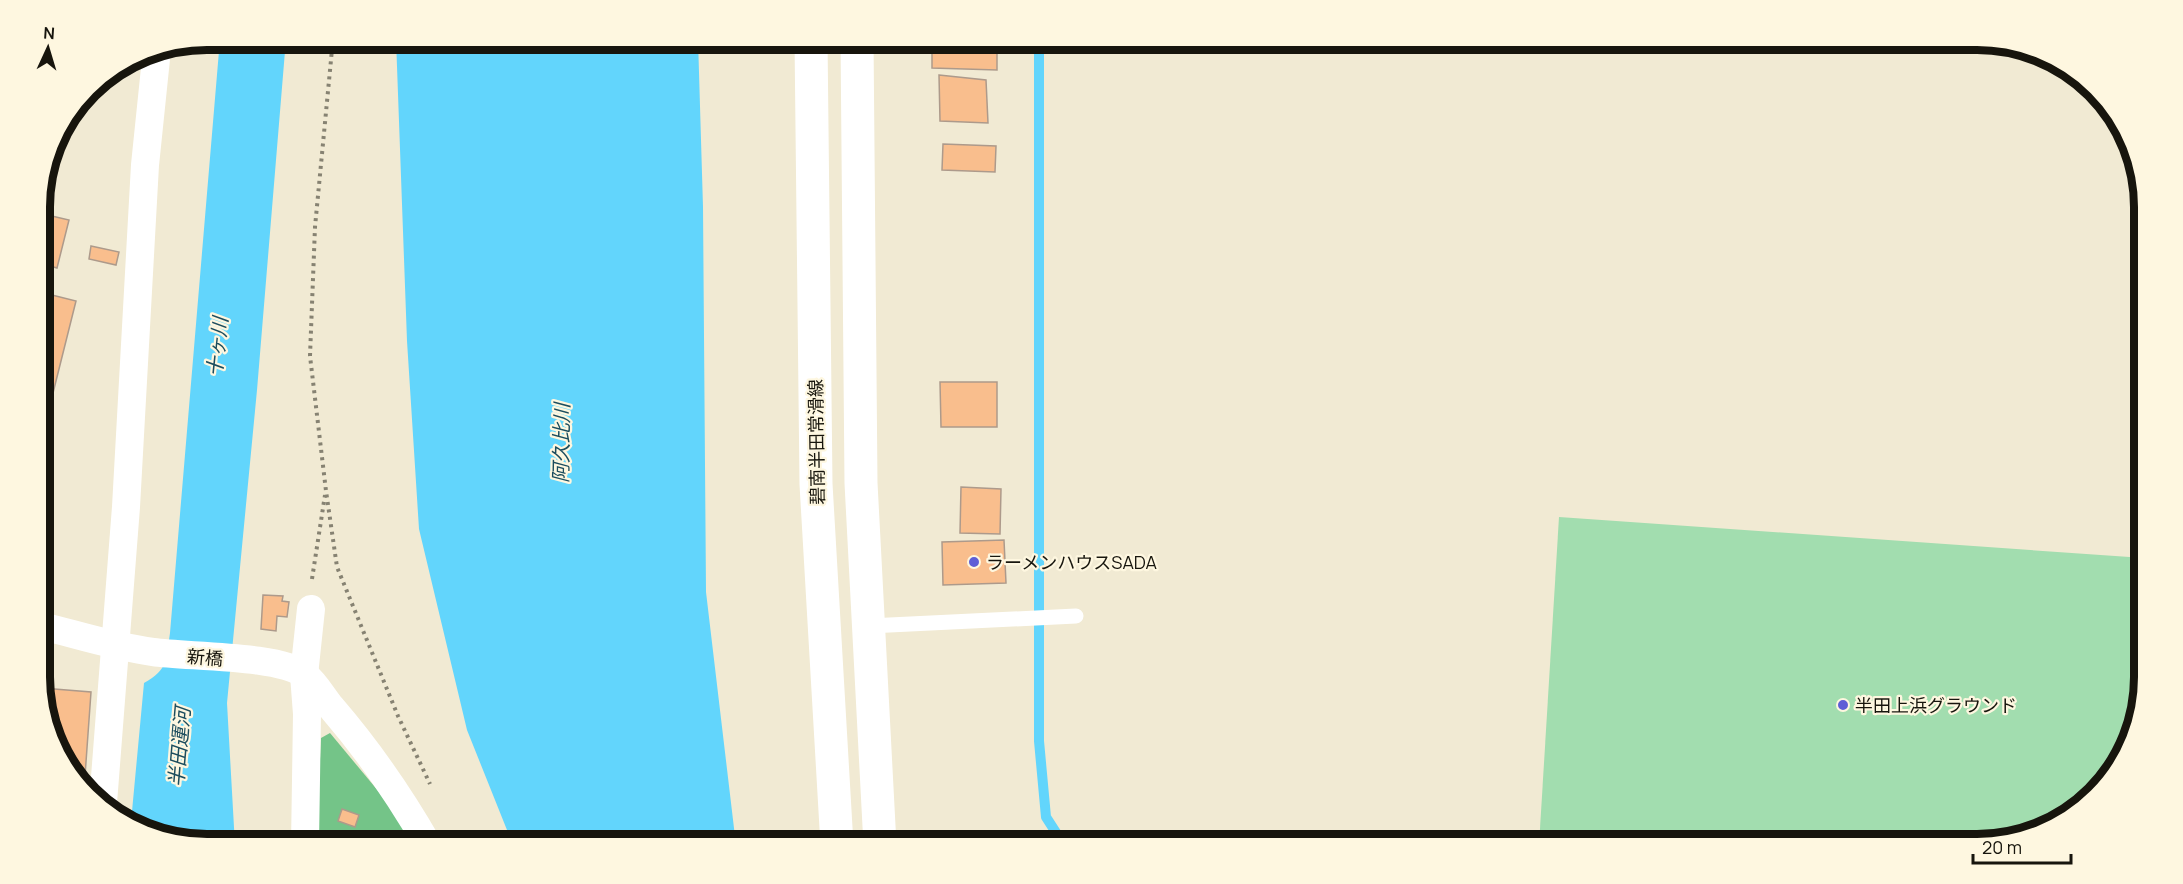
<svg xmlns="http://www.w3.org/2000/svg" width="2183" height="884" viewBox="0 0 2183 884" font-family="Manrope,'Noto Sans JP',sans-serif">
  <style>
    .green { fill: #a2ddaf }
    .forest { fill: #74c488 }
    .water { fill: #62d5fc }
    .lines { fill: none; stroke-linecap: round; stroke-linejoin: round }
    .stream { stroke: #62d5fc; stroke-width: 10 }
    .building { fill: #f9be8d; stroke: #ad9a8b; stroke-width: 1.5 }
    .path { stroke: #868272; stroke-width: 4; stroke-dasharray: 3 4.5; stroke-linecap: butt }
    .lane { stroke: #fff; stroke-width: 15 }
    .street { stroke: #fff; stroke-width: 28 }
    .secondary { stroke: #fff; stroke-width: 33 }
    .poi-dot { fill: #5e5ed6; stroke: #fef7e0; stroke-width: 2 }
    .labels { text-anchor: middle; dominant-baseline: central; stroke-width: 4.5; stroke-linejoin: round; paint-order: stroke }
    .street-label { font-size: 18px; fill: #17150d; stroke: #fef7e0 }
    .poi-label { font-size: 18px; fill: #17150d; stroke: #fef7e0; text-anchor: start }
    .water-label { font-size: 20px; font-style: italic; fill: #1c4d5e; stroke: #fef7e0 }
    .rim { fill: none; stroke: #17150d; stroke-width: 8 }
  </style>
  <rect width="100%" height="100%" fill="#f1ead3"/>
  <path class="green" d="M1559 517 2144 558V677L2135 732 2078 811 1987 845H1539Z"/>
  <path class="forest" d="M330 733 389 804 414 845H316L321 738Z"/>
  <g class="water">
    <path d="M220 39H286L257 390 227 703 235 845H207L152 836 131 822 144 683C169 669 166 659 170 633Z"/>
    <path d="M396 39H698L703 207 706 592 736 845H513L467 730 419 529 407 341Z"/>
  </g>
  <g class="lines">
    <path class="stream" d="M1039 39V741L1046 817 1064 845"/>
  </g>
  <g class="building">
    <path d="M932 39H997V70L932 68Z"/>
    <path d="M939 75 986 80 988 123 940 121Z"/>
    <path d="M943 144 996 146 995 172 942 170Z"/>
    <path d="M39 213 69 220 57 268 40 263Z"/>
    <path d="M91 246 119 252 116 265 89 259Z"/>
    <path d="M40 292 76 301 45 425 41 424Z"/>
    <path d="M940 382H997V427H941Z"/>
    <path d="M961 487 1001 489 1000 534 960 533Z"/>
    <path d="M1004 540 1006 583 943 585 942 542Z"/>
    <path d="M263 595 283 596 282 601 289 602 287 617 277 616 276 631 261 629Z"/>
    <path d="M42 688 91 692 84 790 80 788 42 710Z"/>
    <path d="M342 809 359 815 355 827 338 821Z"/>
  </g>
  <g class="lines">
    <g class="path">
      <path d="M333 39 315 227 310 356 326 491 337 567 398 716 430 784"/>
      <path d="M312 579 325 495"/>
    </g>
    <path class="lane" d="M869 626 1076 616"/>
    <g class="street">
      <path d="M42 626C78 635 115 647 153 652 188 657 280 655 305 675 315 683 323 697 331 707 368 750 400 796 428 845"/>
      <path d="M103 803 126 507 145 165 157 49"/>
      <path d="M305 845 307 714 304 675 311 609"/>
    </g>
    <g class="secondary">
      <path d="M811 39 816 484 837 845"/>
      <path d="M857 39 861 483 880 845"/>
    </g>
  </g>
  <g class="poi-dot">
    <circle cx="974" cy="562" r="6"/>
    <circle cx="1843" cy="705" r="6"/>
  </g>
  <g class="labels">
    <g class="street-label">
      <text transform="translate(816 442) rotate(-91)">碧南半田常滑線</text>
      <text transform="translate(205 657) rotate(5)">新橋</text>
    </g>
    <g class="poi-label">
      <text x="986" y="562">ラーメンハウスSADA</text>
      <text x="1855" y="705">半田上浜グラウンド</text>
    </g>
    <g class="water-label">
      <text transform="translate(217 347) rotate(-84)">十ヶ川</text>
      <text transform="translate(561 443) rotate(-89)">阿久比川</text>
      <text transform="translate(179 747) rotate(-85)">半田運河</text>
    </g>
  </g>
  <path d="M0 0H2183V884H0ZM207 50H1977A157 157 0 0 1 2134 207V677A157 157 0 0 1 1977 834H207A157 157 0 0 1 50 677V207A157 157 0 0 1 207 50Z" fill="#fef7e0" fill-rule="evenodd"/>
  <path class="rim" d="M207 50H1977A157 157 0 0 1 2134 207V677A157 157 0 0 1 1977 834H207A157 157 0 0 1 50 677V207A157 157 0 0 1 207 50Z"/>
  <g transform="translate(48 48) rotate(4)" stroke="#fef7e0" stroke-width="4.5" paint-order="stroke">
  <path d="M0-4.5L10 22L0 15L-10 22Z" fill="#17150d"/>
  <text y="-9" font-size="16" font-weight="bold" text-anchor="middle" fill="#17150d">N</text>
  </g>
  <path d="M1973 854v9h98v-9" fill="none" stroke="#17150d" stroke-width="3"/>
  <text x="1982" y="854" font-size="18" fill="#17150d" stroke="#fef7e0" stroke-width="4.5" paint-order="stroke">20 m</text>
</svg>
